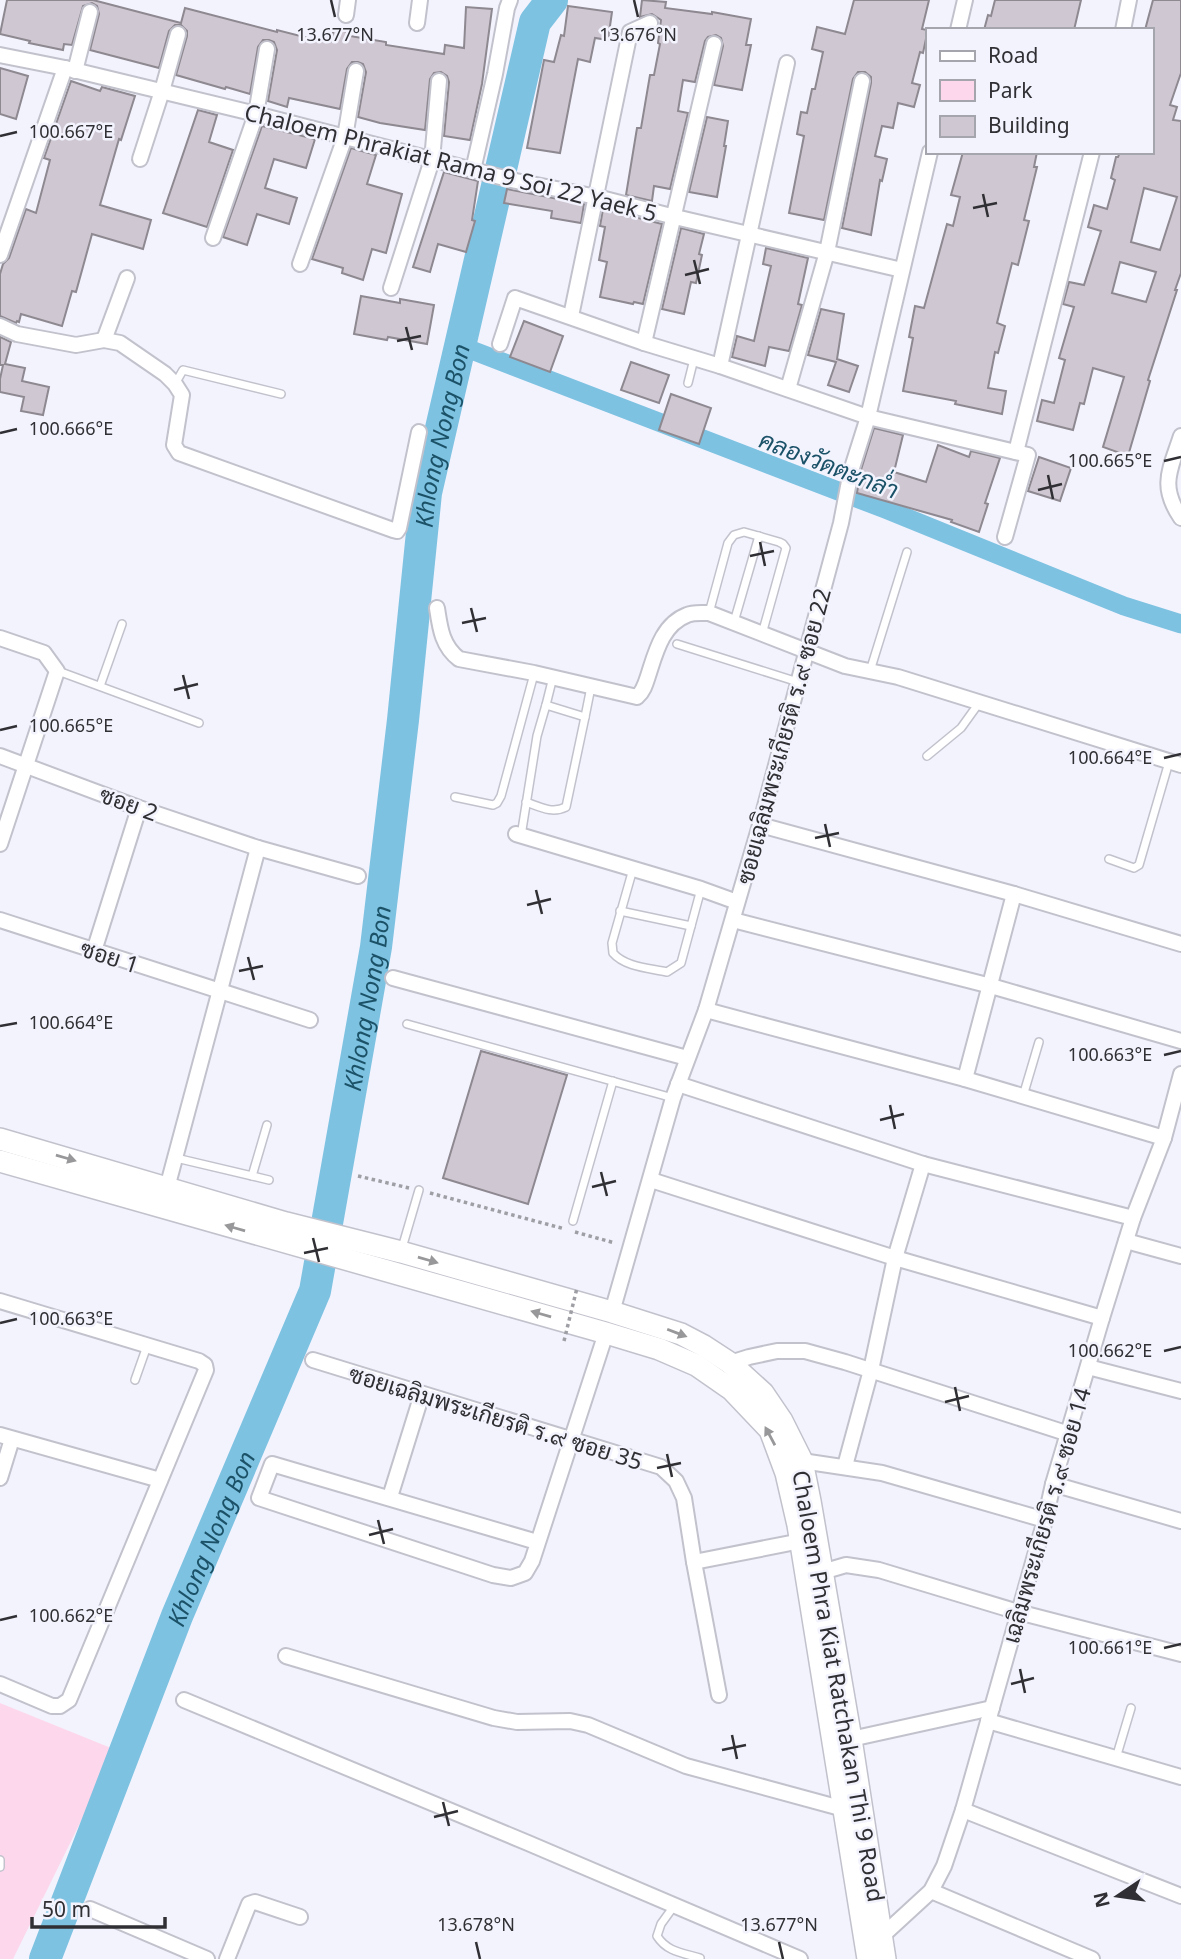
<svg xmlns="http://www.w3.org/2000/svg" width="1181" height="1959" viewBox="0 0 1181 1959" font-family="'Noto Sans',Sarabun,sans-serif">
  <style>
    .green { fill: #fdd8ec }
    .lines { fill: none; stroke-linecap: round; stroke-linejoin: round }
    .canal { stroke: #7ec2e1; stroke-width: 19 }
    .river { stroke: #7ec2e1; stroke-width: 32 }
    .building { fill: #cfc8d2; stroke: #8e8891; stroke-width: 2; fill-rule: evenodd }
    .service-casing { stroke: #c2c2cd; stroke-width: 10 }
    .minor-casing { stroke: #c2c2cd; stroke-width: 18 }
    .secondary-casing { stroke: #c2c2cd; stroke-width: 24 }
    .path { stroke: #9e9ea5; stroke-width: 3.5; stroke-dasharray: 3.5 3.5; stroke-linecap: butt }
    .service { stroke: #fff; stroke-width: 7 }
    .minor { stroke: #fff; stroke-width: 14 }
    .secondary { stroke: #fff; stroke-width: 21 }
    .path-bridge { stroke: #9e9ea5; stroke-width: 3.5; stroke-dasharray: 3.5 3.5; stroke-linecap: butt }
    .oneway { fill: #98989a }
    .ticks { fill: none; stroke: #303034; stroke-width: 2.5 }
    .labels { text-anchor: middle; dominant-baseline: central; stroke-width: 5; stroke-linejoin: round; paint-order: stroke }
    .street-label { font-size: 23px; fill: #303034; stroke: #f3f3fe }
    .water-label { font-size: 24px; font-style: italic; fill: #1c5268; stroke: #f3f3fe }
    .ticks-label { font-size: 18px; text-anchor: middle; fill: #303034; stroke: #f3f3fe; stroke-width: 5; stroke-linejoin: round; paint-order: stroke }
  </style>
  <rect width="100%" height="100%" fill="#f3f3fe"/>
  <path class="green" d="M0 1703 116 1750 13 1959H0Z"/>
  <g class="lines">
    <path class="canal" d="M461 346 885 509 1124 606 1181 624"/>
    <path class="river" id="s1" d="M45 1959 177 1616 315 1291 376 947 403 720 426 493 535 22 552 0"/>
  </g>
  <g class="building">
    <path d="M7 0H93L181 23 185 8 277 32V30L312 39V36L331 41 334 28 351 33 350 36 386 42V45L444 54 445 45 464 48 466 7 492 9 482 84 470 140 444 136 449 82 447 76 441 72 434 73 430 79 425 130 380 123 358 117 366 72 363 64 358 62H352L347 69 340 109 289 98 287 107 268 101 277 50 274 42 269 40H263L258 47 250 94 226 87 225 89 176 75 187 36V31L181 25H175L169 31 159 68 90 50 99 14 97 6 92 3 83 6 72 45 64 44 63 50 29 43 30 41 0 34Z"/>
    <path d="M642 0 666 2 665 8 712 14V12L751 19 746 45H751L742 90 714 85 723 46 721 38 716 35 708 37 705 41 695 82 683 80 678 111 688 113 670 189 654 186 652 201 626 195 637 128H641L650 75H654L660 44 658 43 661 20 652 14 640 17Z"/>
    <path d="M854 0H929L922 29 927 30V34L923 53 920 52 912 83 920 85 914 107 898 103 893 128 882 126 875 156 887 159 882 181 880 180 871 235 842 228 871 83V77L865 72H858L853 79 824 220 789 213 804 136 797 134 801 112 807 113 812 89H815L823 52 812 49 817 27 845 34Z"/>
    <path d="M995 0H1081L1074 30H984L988 15 991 16Z"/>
    <path d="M1153 0H1181V73L1170 105 1177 107 1173 120 1181 121V273L1175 290H1177L1148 380 1150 381 1128 456 1103 447 1124 377 1093 368 1084 404 1080 403 1073 430 1037 421 1042 400 1054 403 1065 360 1059 358 1074 307 1063 304 1069 282 1084 285 1101 231 1088 227 1094 205 1107 209 1115 180 1111 178 1116 157H1118L1120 152H1151V30H1145ZM1144 188 1177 197 1160 250 1131 242ZM1120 262 1156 272 1146 302 1112 293Z"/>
    <path d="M568 6 612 12 608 40 595 38 590 62 578 59 560 153 527 148 544 60 554 62 561 35 564 36Z"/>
    <path d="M0 68 28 76 16 119 0 114Z"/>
    <path d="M71 81 100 91 102 87 135 96 121 140 119 139 100 205 151 220 143 249 92 234 76 292 72 291 62 326 21 314 19 322 17 321 16 323 0 316V274L3 264 9 258 26 209 36 213 50 160 44 158Z"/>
    <path d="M198 110 217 115 209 142 233 150 207 227 163 213Z"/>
    <path d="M707 117 728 121 724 146H726L717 197 689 192Z"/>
    <path d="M262 126 315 139 306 168 274 159 265 188 297 198 289 224 257 214 247 245 223 237Z"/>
    <path d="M351 148 376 155 367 184 402 194 386 253 372 249 363 280 342 273 343 268 312 259Z"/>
    <path d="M963 152H1037L1034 167H1037L1024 220 1029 221 1018 265 1012 263 997 323 1005 326 998 353 995 352 988 388 1006 391 1002 414 955 404 956 401 903 391 913 338 909 337 915 306 924 308 947 224 953 226 960 197 951 195Z"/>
    <path d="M444 172 478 181 472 220 475 221 466 252 438 244 430 272 413 267Z"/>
    <path d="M507 189 584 204 581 223 551 218 552 211 504 203Z"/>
    <path d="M603 209 662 224 643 304 634 302 633 304 600 297 607 262 599 260 605 227 600 226Z"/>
    <path d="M681 228 704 234 699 254 702 255 696 283 691 282 684 314 662 309Z"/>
    <path d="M766 248 808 258 798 304 802 305 789 351 769 347 765 366 732 357 737 336 754 341 771 266 763 264Z"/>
    <path d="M361 296 400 303V299L434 305 427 344 388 337 387 340 354 334Z"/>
    <path d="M821 309 844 314 837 359 858 366 849 392 828 385 836 362 808 355Z"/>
    <path d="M524 321 563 336 550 372 510 357Z"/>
    <path d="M0 337 11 342 5 364 25 368 22 381 49 387 43 415 21 411 24 397 0 392V379L3 365H0Z"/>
    <path d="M631 362 669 375 659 403 621 390Z"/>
    <path d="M671 394 711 408 699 444 659 430Z"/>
    <path d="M874 428 903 435 894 472 926 482 938 445 969 457 971 451 1000 458 985 503 988 504 979 532 951 522 952 520 857 493 860 473Z"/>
    <path d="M1039 457 1071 468 1060 501 1028 491Z"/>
    <path d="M481 1051 567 1075 528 1204 443 1178Z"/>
  </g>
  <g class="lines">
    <g class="service-casing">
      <g id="service">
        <path d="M688 383 694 359"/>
        <path d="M175 384 183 370 281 394"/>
        <path d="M709 613 728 543 734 535 744 532 779 542 783 544 786 548 762 634"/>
        <path d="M734 622 759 536"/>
        <path d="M677 644 798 682"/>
        <path d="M58 671 199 723"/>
        <path d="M870 671 907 552"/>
        <path d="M100 686 122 624"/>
        <path d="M546 705 553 677"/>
        <path d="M585 717 591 687"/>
        <path d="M927 756 961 728 979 703"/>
        <path d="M455 797 493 805 497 803 501 796 534 674"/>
        <path d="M521 836 537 736 546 705 585 717 566 807C552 814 540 807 526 802"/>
        <path d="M1109 859 1134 868 1139 865 1169 762"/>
        <path d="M633 869 612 943 613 953C625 967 649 968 667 972L681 963 701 889"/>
        <path d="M620 911 691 926"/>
        <path d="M407 1024 673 1098"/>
        <path d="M1023 1096 1039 1042"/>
        <path d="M176 1158 269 1180"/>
        <path d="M252 1176 267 1125"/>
        <path d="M573 1221 613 1081"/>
        <path d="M402 1248 419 1190"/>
        <path d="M135 1380 147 1346"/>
        <path d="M1116 1758 1131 1708"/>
        <path d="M0 1860V1867"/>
        <path d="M674 1906 661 1924 657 1936C667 1952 683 1953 700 1958"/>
      </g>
    </g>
    <g class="minor-casing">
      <g id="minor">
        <path d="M346 15 348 0"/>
        <path d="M417 23 420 0"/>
        <path d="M958 30 965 0"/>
        <path d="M1123 30 1129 0"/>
        <path d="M0 55 65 68 256 114 516 181 597 197 675 217 902 270"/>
        <path d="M75 71 90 12"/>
        <path d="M140 159 162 91 178 34"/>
        <path d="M473 170 495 74 507 8 510 0"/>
        <path d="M213 238 256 114 267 49"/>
        <path d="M0 255 65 68"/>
        <path d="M300 264 345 137 356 71"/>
        <path d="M391 288 432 160 439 81"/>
        <path d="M571 316 630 32 650 23"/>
        <path d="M0 326 17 334 76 345 104 340 120 343 165 374 175 384 182 395 174 445 179 453 393 530 397 531 399 528 419 432"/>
        <path d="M104 340 127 278"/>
        <path d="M644 343 714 44"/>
        <path d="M500 344 515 298 644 343 720 366 868 417 1028 455 1005 537"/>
        <path d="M720 366 787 63"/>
        <path d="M788 389 827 252 862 81"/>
        <path d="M1181 436C1170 470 1159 486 1181 518"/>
        <path d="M1016 452 1092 152"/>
        <path d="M437 608C440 628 442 646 459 659L534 673 637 697C644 691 646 682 649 673 656 651 663 624 687 615 693 612 701 613 709 613L845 666 898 677 1181 765"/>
        <path d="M0 638 44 653 57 671 0 844"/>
        <path d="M0 756 139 808 258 848 358 876"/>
        <path d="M760 825 1014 894 1181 944"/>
        <path d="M516 834 701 889 737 902"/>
        <path d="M0 920 310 1020"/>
        <path d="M733 920 991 986 1181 1041"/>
        <path d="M94 951 139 808"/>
        <path d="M393 978 687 1058"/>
        <path d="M706 1010 965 1079 1164 1138"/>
        <path d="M965 1079 1014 894"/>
        <path d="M678 1084 923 1164 1133 1218"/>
        <path d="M651 1180 895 1258 1102 1318"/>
        <path d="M167 1188 258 848"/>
        <path d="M1126 1241 1181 1256"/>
        <path d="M0 1301 199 1361 205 1365 206 1370 69 1700 60 1706H52L0 1684"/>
        <path d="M612 1312 673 1098 706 1010 760 825 841 523 851 471 868 417 930 152"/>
        <path d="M313 1360 661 1467 676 1481 684 1498 694 1562 719 1695"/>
        <path d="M730 1363 749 1357 777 1351H805L845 1362 1069 1434"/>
        <path d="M1088 1367 1181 1391"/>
        <path d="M0 1435 160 1480"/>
        <path d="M802 1461 882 1473 1045 1520"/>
        <path d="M845 1466 871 1370 895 1258 923 1164"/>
        <path d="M0 1478 12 1439"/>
        <path d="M1053 1484 1181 1521"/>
        <path d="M390 1497 422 1394"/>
        <path d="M537 1542 272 1464 259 1498 493 1575 511 1578 525 1573 532 1561 606 1333"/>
        <path d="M694 1562 801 1541"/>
        <path d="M822 1572 846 1565 879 1570 1018 1612 1181 1654"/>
        <path d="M286 1656 494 1718 517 1722 570 1721 588 1725 686 1766 844 1809"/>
        <path d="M184 1700 528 1843 800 1959"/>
        <path d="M988 1721 1181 1777"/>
        <path d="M851 1739 992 1708"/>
        <path d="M963 1810 1181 1896"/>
        <path d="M931 1891 1092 1959"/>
        <path d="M90 1909 207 1959"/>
        <path d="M882 1936 931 1891 944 1866 963 1810 1045 1520 1053 1484 1102 1318 1133 1218 1164 1138 1181 1074"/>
        <path d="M227 1959 249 1904 255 1902 300 1917"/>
      </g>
    </g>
    <g class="secondary-casing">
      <g id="secondary">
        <path d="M0 1139 286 1223 401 1252 612 1312 681 1334 704 1346 730 1363 763 1393 782 1421 802 1461 810 1501 851 1739 885 1959"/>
        <path d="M0 1161 606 1333 659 1349 696 1365 732 1390 770 1430 786 1473 798 1525 868 1959"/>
      </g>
    </g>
    <g class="path">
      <path d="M358 1176 409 1188"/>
      <path d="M430 1193 565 1229"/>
      <path d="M575 1232 615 1243"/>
    </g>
    <use href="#service" class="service"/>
    <use href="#minor" class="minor"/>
    <use href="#secondary" class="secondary"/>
    <path class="path-bridge" d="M564 1341 577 1288"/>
  </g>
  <defs><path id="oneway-solid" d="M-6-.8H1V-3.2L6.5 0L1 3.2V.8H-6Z" transform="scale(1.75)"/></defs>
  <g class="oneway">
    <use href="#oneway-solid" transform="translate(66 1158) rotate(16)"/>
    <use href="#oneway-solid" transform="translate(235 1228) rotate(-164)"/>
    <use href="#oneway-solid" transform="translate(428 1260) rotate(16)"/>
    <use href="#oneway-solid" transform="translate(541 1314) rotate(-164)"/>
    <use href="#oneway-solid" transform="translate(677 1333) rotate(21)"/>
    <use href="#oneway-solid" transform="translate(770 1436) rotate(-118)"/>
  </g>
  <path class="ticks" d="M331 0 335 17M634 0 638 17M0 136 17 132M983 194 988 217M973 208 997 203M694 260 700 284M685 275 709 269M406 327 412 350M397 341 421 336M0 433 17 429M1164 461 1181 457M1048 475 1053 499M1038 490 1062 484M760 542 765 566M750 556 774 551M471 608 477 632M462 623 486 618M183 675 189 699M174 690 198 684M0 730 17 726M1164 758 1181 754M825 824 830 847M815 838 839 833M536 890 542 914M527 905 551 899M248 957 254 980M239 971 263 966M0 1026 17 1023M1164 1055 1181 1051M890 1105 895 1129M880 1120 904 1114M601 1172 607 1196M592 1187 616 1181M313 1238 319 1262M304 1253 328 1248M0 1323 17 1319M1164 1351 1181 1347M955 1387 960 1411M945 1402 969 1396M667 1454 672 1477M657 1468 681 1463M378 1520 384 1544M369 1535 393 1529M0 1620 17 1616M1164 1648 1181 1644M1020 1669 1025 1693M1011 1684 1034 1678M732 1735 737 1759M722 1750 746 1745M443 1802 449 1826M434 1817 458 1811M476 1942 480 1959M779 1942 783 1959"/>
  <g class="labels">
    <g class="street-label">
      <text transform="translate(451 162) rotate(14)">Chaloem Phrakiat Rama 9 Soi 22 Yaek 5</text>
      <text transform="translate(783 736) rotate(-75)">ซอยเฉลิมพระเกียรติ ร.๙ ซอย 22</text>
      <text transform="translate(129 803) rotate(20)">ซอย 2</text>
      <text transform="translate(110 956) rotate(18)">ซอย 1</text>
      <text transform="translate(496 1417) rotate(17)">ซอยเฉลิมพระเกียรติ ร.๙ ซอย 35</text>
      <text transform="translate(1046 1515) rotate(-74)">เฉลิมพระเกียรติ ร.๙ ซอย 14</text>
      <text transform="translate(839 1686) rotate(80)">Chaloem Phra Kiat Ratchakan Thi 9 Road</text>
    </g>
    <g class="water-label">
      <text stroke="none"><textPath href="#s1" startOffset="1586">Khlong Nong Bon</textPath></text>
      <text transform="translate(829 464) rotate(21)">คลองวัดตะกล่ำ</text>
      <text stroke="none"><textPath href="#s1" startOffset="1018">Khlong Nong Bon</textPath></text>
      <text stroke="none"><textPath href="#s1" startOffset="452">Khlong Nong Bon</textPath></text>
    </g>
  </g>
  <g class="ticks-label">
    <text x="335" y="41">13.677°N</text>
    <text x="638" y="41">13.676°N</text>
    <text x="71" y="138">100.667°E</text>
    <text x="71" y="435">100.666°E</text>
    <text x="1110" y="467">100.665°E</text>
    <text x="71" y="732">100.665°E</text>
    <text x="1110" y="764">100.664°E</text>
    <text x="71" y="1029">100.664°E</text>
    <text x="1110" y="1061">100.663°E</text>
    <text x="71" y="1325">100.663°E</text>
    <text x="1110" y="1357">100.662°E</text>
    <text x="71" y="1622">100.662°E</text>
    <text x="1110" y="1654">100.661°E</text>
    <text x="476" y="1931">13.678°N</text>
    <text x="779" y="1931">13.677°N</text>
  </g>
  <rect x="926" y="28" width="228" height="126" fill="#f3f3fe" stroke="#a5a5ad" stroke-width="2"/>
  <rect x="940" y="51" width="35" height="10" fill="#ffffff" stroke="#a5a5ad" stroke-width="2"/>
  <text x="988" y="63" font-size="21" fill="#303034">Road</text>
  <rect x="940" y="80" width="35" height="21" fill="#fdd8ec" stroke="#a5a5ad" stroke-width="2"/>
  <text x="988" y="98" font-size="21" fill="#303034">Park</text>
  <rect x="940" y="116" width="35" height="21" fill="#cfc8d2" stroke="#a5a5ad" stroke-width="2"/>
  <text x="988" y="133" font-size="21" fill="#303034">Building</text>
  <g transform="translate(1118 1896) rotate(257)" stroke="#f3f3fe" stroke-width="5" paint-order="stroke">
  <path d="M0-5L12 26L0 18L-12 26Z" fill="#303034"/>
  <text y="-10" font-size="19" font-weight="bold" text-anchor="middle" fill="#303034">N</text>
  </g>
  <path d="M32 1917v10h133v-10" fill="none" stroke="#303034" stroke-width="3.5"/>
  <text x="42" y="1917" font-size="21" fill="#303034" stroke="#f3f3fe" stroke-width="5" paint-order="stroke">50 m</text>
</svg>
